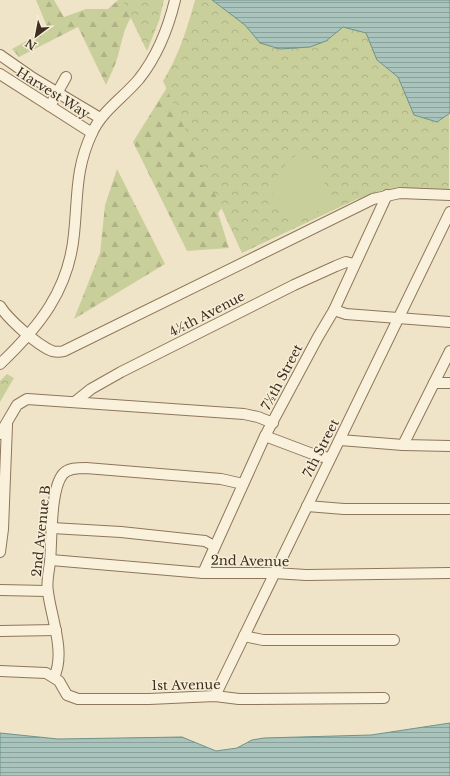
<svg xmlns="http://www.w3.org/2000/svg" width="450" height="776" viewBox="0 0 450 776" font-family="'Libre Baskerville',serif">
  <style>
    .forest { fill: url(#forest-firs) }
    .park { fill: url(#park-crowns) }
    .garden { fill: #c9cf9b }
    .water { fill: url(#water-rules); stroke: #6f938a }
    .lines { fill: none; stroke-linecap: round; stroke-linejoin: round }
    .minor-casing { stroke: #8d765c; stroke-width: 12 }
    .minor { stroke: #faf1dc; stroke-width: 10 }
    .labels { text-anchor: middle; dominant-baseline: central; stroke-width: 3; stroke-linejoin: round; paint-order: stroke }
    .street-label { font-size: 13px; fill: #3d2e20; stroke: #f7eed8 }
  </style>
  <defs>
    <pattern id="forest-firs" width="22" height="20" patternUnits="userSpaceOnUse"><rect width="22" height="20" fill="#c9cf9b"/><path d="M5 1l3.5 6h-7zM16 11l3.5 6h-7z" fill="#aeb285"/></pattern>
    <pattern id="park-crowns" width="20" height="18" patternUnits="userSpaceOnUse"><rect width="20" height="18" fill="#c9cf9b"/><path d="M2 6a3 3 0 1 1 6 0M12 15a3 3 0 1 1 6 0" fill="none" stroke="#aeb285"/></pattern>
    <pattern id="water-rules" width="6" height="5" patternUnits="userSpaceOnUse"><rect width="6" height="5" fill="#a9c4bc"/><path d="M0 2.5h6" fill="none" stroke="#8ba098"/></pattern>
  </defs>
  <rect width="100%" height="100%" fill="#f0e4c8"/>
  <g class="forest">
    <path d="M36 0H54L64 17 86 9H108L118 0H147C125 19 125 30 118 56 115 66 110 76 106 85L78 27 19 57 12 49 48 29Z"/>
    <path d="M171 81 235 191 218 213 229 248 187 251 133 142Z"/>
    <path d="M117 169 165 264 74 319 100 253 105 205Z"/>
  </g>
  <g class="park">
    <path d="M122 0H164L159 21 147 51Z"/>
    <path d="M195 0H450L449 189H386L355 200 242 253 163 81C179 55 187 29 195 0Z"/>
    <path d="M7 374 14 378 0 402V381Z"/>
  </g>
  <path class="garden" d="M309 151 333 201 330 207 290 221C271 206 266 191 281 170 284 167 288 161 292 158 297 155 304 154 309 151Z"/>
  <g class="water">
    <path d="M212 0H450V113L437 122 414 115 398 77 377 60 366 33 343 27 326 41 310 47 280 49 260 43 245 25Z"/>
    <path d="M450 723V776H0V733L58 739 182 737 216 751 237 748 252 740 264 738 371 735Z"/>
  </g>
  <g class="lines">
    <g class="minor-casing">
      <g id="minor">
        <path d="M0 55 33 78 100 118"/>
        <path d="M0 74 92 133"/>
        <path d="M50 106 66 77"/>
        <path d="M0 306C8 319 37 345 52 351 56 352 60 352 64 351L373 199 400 193 450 195"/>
        <path d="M334 310 346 314 450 322"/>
        <path d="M0 364C39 327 69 290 74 234 78 197 75 169 92 133 102 111 123 98 139 79 158 55 168 29 175 0"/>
        <path d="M434 383H450"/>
        <path d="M76 401 91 389 121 372 294 285 336 266 346 262 354 264"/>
        <path d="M0 434 17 405 27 399 244 414 258 417 273 423"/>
        <path d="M265 436 318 456 330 458"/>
        <path d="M340 440 403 445 450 446"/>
        <path d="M403 445 450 351"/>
        <path d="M307 506 344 509H450"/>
        <path d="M52 528 121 532 205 541 214 546"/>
        <path d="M0 552 3 529 7 425"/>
        <path d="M51 560 203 573H274L306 575 450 573"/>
        <path d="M203 573 265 436 318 337 334 310 387 195"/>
        <path d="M0 590 47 591"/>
        <path d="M0 631 56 630"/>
        <path d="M244 636 263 640H394"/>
        <path d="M0 671 46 673 59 681 67 695 78 699H149L215 696 239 699 384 698"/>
        <path d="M54 677C66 653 51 617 48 592 46 583 49 571 50 562 52 541 50 489 63 474 68 468 78 468 86 468L221 479 243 484"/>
        <path d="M215 696 450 212"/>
      </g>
    </g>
    <use href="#minor" class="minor"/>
  </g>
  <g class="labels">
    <g class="street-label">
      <text transform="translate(53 93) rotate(32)">Harvest Way</text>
      <text transform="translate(207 314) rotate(-27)">4½th Avenue</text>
      <text transform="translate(282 377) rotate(-62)">7½th Street</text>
      <text transform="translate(321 448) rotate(-63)">7th Street</text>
      <text transform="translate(41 531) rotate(-84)">2nd Avenue B</text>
      <text transform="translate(250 561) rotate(1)">2nd Avenue</text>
      <text transform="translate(186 685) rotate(-1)">1st Avenue</text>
    </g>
  </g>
  <g transform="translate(36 36) rotate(212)" stroke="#f7eed8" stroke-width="3" paint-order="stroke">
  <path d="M0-3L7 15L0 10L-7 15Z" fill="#3d2e20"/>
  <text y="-6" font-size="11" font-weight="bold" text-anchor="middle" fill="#3d2e20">N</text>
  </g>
</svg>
